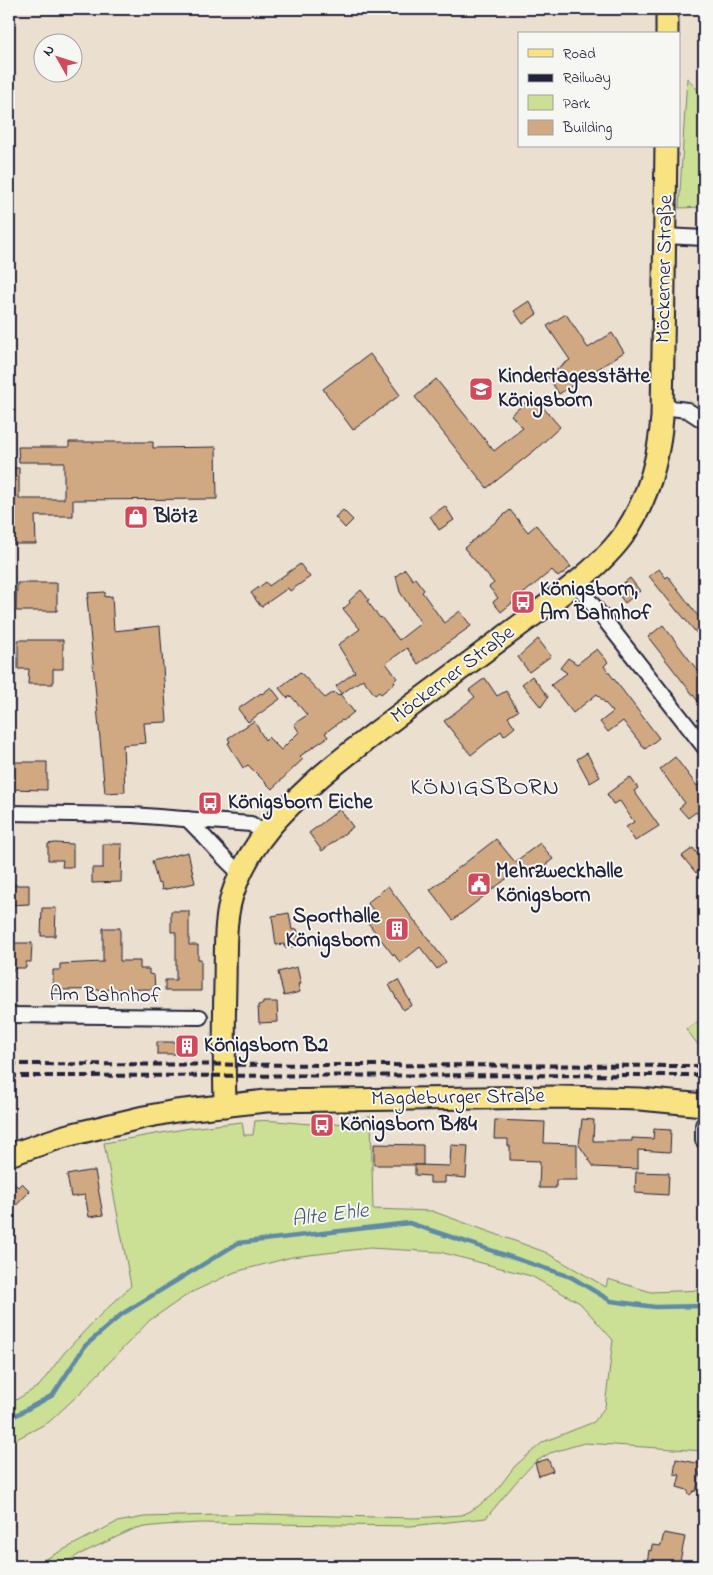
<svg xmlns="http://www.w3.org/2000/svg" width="713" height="1575" viewBox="0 0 713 1575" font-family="'Indie Flower',sans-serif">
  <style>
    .green { fill: #cbe095; stroke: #768168 }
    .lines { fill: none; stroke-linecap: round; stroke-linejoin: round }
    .stream { stroke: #608aa5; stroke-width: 4.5 }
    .building { fill: #d0a982; stroke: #22223b }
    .minor-casing { stroke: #22223b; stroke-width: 18 }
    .tertiary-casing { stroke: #22223b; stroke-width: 20 }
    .primary-casing { stroke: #22223b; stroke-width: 25 }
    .minor { stroke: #f6f6f2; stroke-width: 14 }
    .tertiary { stroke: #f6f6f2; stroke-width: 16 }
    .primary { stroke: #f8e281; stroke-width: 21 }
    .rail { stroke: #22223b; stroke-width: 4; stroke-dasharray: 8 4; stroke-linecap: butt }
    .labels { text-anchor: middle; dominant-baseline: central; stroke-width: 4; stroke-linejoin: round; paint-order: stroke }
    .street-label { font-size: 21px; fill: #22223b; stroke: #f6f6f2 }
    .poi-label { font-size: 21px; font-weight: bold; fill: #22223b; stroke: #f6f6f2; text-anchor: start }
    .water-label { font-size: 22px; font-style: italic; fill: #415670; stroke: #f6f6f2 }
    .quarter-label { font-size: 24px; letter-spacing: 1px; fill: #22223b; stroke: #f6f6f2 }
  </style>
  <rect width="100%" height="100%" fill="#ebdfd0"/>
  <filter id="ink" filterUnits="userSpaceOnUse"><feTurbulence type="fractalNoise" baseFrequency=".02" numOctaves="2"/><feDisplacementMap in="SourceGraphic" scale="10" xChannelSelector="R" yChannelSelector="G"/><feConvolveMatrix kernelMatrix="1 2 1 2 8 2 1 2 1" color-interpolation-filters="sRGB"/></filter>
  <g filter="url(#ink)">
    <g class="green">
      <path d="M687 78 704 97V221L703 222V207L679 208Z"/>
      <path d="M704 1018V1051H703L686 1029Z"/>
      <path d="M371 1116 373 1209 432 1211 545 1252 606 1287 608 1279 651 1292 704 1290V1451L584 1443 550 1453 535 1462 516 1482 486 1518 411 1526 200 1523 163 1525 136 1528 78 1555 59 1566H32L117 1522 144 1517 256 1514 415 1518 462 1515 477 1507 493 1495 515 1466 543 1442 594 1422 605 1407 613 1340 580 1303 531 1276 440 1252 369 1248 292 1257 235 1272 190 1293 150 1320 79 1394 49 1422 9 1443V1404L39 1386 64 1353 95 1320 131 1286 104 1143 190 1128 242 1122 244 1135H253L255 1121C275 1119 295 1124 316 1124L317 1131 327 1130V1124L346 1123Z"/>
    </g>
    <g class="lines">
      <path class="stream" d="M9 1419 53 1395 85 1346 122 1314 238 1243 409 1223 571 1277 611 1301 655 1307 704 1306"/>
    </g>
    <g class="building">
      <path d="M529 301 537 314 523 324 514 311Z"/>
      <path d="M566 314 588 348 612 333 624 352 559 394 547 375 570 360 547 326Z"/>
      <path d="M370 354 400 395 353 430 323 389Z"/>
      <path d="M436 379 494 451 523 428 511 415 533 396 560 427 535 450 487 488 415 397Z"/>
      <path d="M69 442H153V448L216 447 217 499 73 500V516H35L36 544H9V468H19V499H64V462H19L18 447H69Z"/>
      <path d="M445 506 454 520 439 530 430 516Z"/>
      <path d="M343 510 353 520 345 528 335 517Z"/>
      <path d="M510 510 528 532 536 525 571 567 558 577 552 570 501 612 493 602 498 598 489 587 494 583 464 548Z"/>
      <path d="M300 564 310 577 290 591 288 588 261 607 251 593 266 582 269 586Z"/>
      <path d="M405 569 413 580 415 578 424 590 422 592 444 623 460 611 471 626 418 664 407 648 386 663 397 678 394 681 395 683 381 694 379 692 375 695 363 679 341 694 336 686 355 672 338 645 360 629 343 609 350 603 349 601 361 590 369 600 367 601 380 618 381 617 399 640 421 623 400 592 396 576Z"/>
      <path d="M659 569 666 578 668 576 704 624V642L679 612H678L649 576Z"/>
      <path d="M630 578 640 591 625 603 615 590Z"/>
      <path d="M17 583H57V611H16Z"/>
      <path d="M105 592V597L112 596 114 631 160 626 167 722 144 723 146 743 123 745 125 792 105 793 87 598H89L88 593Z"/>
      <path d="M663 625 704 679V709L648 637Z"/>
      <path d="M538 639 551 656 529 672 518 657Z"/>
      <path d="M18 640H63V669H53V684H28L29 669H18Z"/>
      <path d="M597 649 608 662 604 666 659 738 645 749 623 721 608 732 600 722 613 712 597 694 573 713 551 685 567 673 560 668 568 658 577 664Z"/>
      <path d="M300 672 325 698 334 692 338 696 340 694 354 712 343 721 342 720 325 733 328 737 300 756 303 759 272 789 248 765 243 768 228 743 230 742 228 738 254 721 265 740 268 737 281 750 299 732 294 724 307 715 291 696 287 698 279 688Z"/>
      <path d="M532 676 548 697 541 707 522 684Z"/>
      <path d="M485 678 497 696 506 691 518 711 508 717 515 727 504 736 501 731 471 755 444 721 475 697 469 690Z"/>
      <path d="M271 687 280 699 248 722 238 709 261 693 262 694Z"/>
      <path d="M587 753 600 777 590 783 577 759Z"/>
      <path d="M675 757 697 786 704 780V822L696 812 688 818 679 808 685 803 660 769Z"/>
      <path d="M9 762H47V790L9 789Z"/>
      <path d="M630 777 638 788 634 791 659 826 635 841 626 827 634 822 620 801 613 804 607 794Z"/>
      <path d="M340 809 353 827 322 851 309 833Z"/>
      <path d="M496 839 515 862 540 843 553 859 527 879 519 869 453 920 430 890Z"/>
      <path d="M55 843 73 844V867H62L63 860H48V844Z"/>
      <path d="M103 844H122L121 882 92 883V868H103Z"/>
      <path d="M693 848 704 863V866L696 873 682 856Z"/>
      <path d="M188 852 195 883 162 890 161 883 158 884 152 861Z"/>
      <path d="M9 885H29V904L10 905Z"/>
      <path d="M388 886 446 962 437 969 420 947 400 963 394 954 393 955 365 919 374 911 367 903Z"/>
      <path d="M42 908H56L55 936H41Z"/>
      <path d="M171 911H189V945H198V959H201V991H165V980H176V932H171Z"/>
      <path d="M289 913 292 930 297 929 299 942H296V946L285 948 284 944 276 945 272 916Z"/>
      <path d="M103 928H120V961H140V969H149V974L154 975 155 989 53 990V970H60V964L103 962Z"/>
      <path d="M9 943H32L31 962H26V968H16L9 973Z"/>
      <path d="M297 967 301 984H298L300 992 284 996 278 972Z"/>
      <path d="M398 980 412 1005 403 1010 389 985Z"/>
      <path d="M263 1002H277L278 1022 259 1023 258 1005 263 1004Z"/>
      <path d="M179 1040H196V1052H189V1054H157V1042H179Z"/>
      <path d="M582 1119 594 1120 593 1141H632V1138L653 1139 654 1129 671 1130 670 1152 638 1150V1169L594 1167 579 1145Z"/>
      <path d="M495 1120 545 1122 544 1143 577 1144V1180H556V1188H539L540 1161 510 1160V1146H508V1139H494Z"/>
      <path d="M374 1144 423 1145V1165H374Z"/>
      <path d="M451 1145 468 1146 466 1178 445 1176V1183H430V1176L415 1175V1165L450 1166Z"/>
      <path d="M88 1171H95L103 1215 89 1217 85 1195 71 1197 67 1175Z"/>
      <path d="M636 1172 669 1173 668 1195 635 1193Z"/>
      <path d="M9 1178 18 1187 22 1183 30 1191 9 1213Z"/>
      <path d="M548 1459 553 1471 539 1476 535 1463Z"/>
      <path d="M676 1459 702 1464 696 1491H694L690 1495 687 1490 677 1487 680 1475 674 1474Z"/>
      <path d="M664 1533 685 1537 679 1566H664L647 1563 649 1550 651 1551 652 1545 661 1546Z"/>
    </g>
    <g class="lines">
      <g class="minor-casing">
        <g id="minor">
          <path d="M665 236 704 238"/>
          <path d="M663 407 687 410 704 421"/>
          <path d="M575 582 704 747"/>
          <path d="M9 813 133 815 209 821 251 824 264 833"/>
          <path d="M187 819C206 837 221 857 241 874"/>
          <path d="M9 1015 200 1017"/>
        </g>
      </g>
      <g class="tertiary-casing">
        <path id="tertiary" d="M704 1125V1140"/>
      </g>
      <g class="primary-casing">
        <g id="primary">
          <path d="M667 34V9"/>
          <path d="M225 1106C224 1065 224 1024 225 983 226 951 223 917 235 887 252 840 284 810 320 777 347 754 375 733 403 712 441 684 478 656 516 628 551 602 601 568 625 533 649 497 659 459 662 417L666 146"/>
          <path d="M9 1155 65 1136 144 1117 176 1111 266 1101 561 1097 640 1099 704 1105"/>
        </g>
      </g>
      <use href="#minor" class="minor"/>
      <use href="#tertiary" class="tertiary"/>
      <use href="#primary" class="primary"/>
      <g class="rail">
        <path d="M9 1064 704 1066"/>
        <path d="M9 1076 704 1075"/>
      </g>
    </g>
  </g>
  <defs>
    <g id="school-square" transform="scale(1.25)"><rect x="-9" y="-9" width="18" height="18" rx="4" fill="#d1495b" stroke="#f6f6f2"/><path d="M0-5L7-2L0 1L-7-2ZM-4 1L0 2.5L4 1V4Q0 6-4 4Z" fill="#fff"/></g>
    <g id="shop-square" transform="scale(1.25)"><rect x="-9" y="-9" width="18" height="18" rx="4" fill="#d1495b" stroke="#f6f6f2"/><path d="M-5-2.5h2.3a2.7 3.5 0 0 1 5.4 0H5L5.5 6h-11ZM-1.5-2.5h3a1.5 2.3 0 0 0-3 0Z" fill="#fff"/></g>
    <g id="bus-square" transform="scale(1.25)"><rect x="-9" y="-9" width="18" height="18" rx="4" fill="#d1495b" stroke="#f6f6f2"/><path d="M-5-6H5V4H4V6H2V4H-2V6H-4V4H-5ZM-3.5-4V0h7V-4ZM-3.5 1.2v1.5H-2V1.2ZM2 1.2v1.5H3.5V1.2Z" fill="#fff"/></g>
    <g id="civic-square" transform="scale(1.25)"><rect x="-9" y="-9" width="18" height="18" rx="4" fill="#d1495b" stroke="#f6f6f2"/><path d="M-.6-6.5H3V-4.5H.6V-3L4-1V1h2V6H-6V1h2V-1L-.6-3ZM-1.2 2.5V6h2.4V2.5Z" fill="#fff"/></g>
    <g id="building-square" transform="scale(1.25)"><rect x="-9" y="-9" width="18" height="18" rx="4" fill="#d1495b" stroke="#f6f6f2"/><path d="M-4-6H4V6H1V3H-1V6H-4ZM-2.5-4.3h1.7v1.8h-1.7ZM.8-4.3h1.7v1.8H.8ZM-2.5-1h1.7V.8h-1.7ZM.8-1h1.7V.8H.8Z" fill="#fff"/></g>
  </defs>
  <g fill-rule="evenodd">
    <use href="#school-square" x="481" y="389"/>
    <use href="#shop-square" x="136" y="517"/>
    <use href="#bus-square" x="523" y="602"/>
    <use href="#bus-square" x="210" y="803"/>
    <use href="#civic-square" x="479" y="884"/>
    <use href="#building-square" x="397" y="929"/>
    <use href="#building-square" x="187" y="1046"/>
    <use href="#bus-square" x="322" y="1125"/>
  </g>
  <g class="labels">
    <g class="street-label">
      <text transform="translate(665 269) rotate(-89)">Möckerner Straße</text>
      <text transform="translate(453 675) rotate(-37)">Möckerner Straße</text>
      <text transform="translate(105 996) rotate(1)">Am Bahnhof</text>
      <text transform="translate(458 1098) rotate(-1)">Magdeburger Straße</text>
    </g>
    <g class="poi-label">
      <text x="498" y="377">Kindertagesstätte<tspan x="498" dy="24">Königsborn</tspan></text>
      <text x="154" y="517">Blötz</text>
      <text x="540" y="590">Königsborn,<tspan x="540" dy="24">Am Bahnhof</tspan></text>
      <text x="228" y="803">Königsborn Eiche</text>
      <text x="496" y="872">Mehrzweckhalle<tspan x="496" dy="24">Königsborn</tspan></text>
      <text x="380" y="917" text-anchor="end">Sporthalle<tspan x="380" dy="24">Königsborn</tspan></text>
      <text x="204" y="1046">Königsborn B2</text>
      <text x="340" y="1125">Königsborn B184</text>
    </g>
    <g class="water-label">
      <text transform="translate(330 1216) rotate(-7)">Alte Ehle</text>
    </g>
    <g class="quarter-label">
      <text x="485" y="788">KÖNIGSBORN</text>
    </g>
  </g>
  <rect width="713" height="1575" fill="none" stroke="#f6f6f2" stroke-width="30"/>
  <rect x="15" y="15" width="683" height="1545" fill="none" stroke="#22223b" stroke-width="2" filter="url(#ink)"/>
  <rect x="518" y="32" width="162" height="115" fill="#f6f6f2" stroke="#a1a1a9"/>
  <rect x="528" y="49" width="25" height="8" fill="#f8e281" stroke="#a1a1a9"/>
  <text x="563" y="58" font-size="15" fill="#22223b">Road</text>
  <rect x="528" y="74" width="25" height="8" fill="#22223b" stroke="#a1a1a9"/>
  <text x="563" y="82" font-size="15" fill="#22223b">Railway</text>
  <rect x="528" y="95" width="25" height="15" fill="#cbe095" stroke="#a1a1a9"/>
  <text x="563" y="108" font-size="15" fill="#22223b">Park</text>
  <rect x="528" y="120" width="25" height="15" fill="#d0a982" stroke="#a1a1a9"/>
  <text x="563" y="132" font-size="15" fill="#22223b">Building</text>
  <g transform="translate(58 58) rotate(309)"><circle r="24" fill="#f6f6f2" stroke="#a1a1a9"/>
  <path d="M0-4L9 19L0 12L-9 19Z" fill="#d1495b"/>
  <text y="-8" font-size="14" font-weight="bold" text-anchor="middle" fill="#22223b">N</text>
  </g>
</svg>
